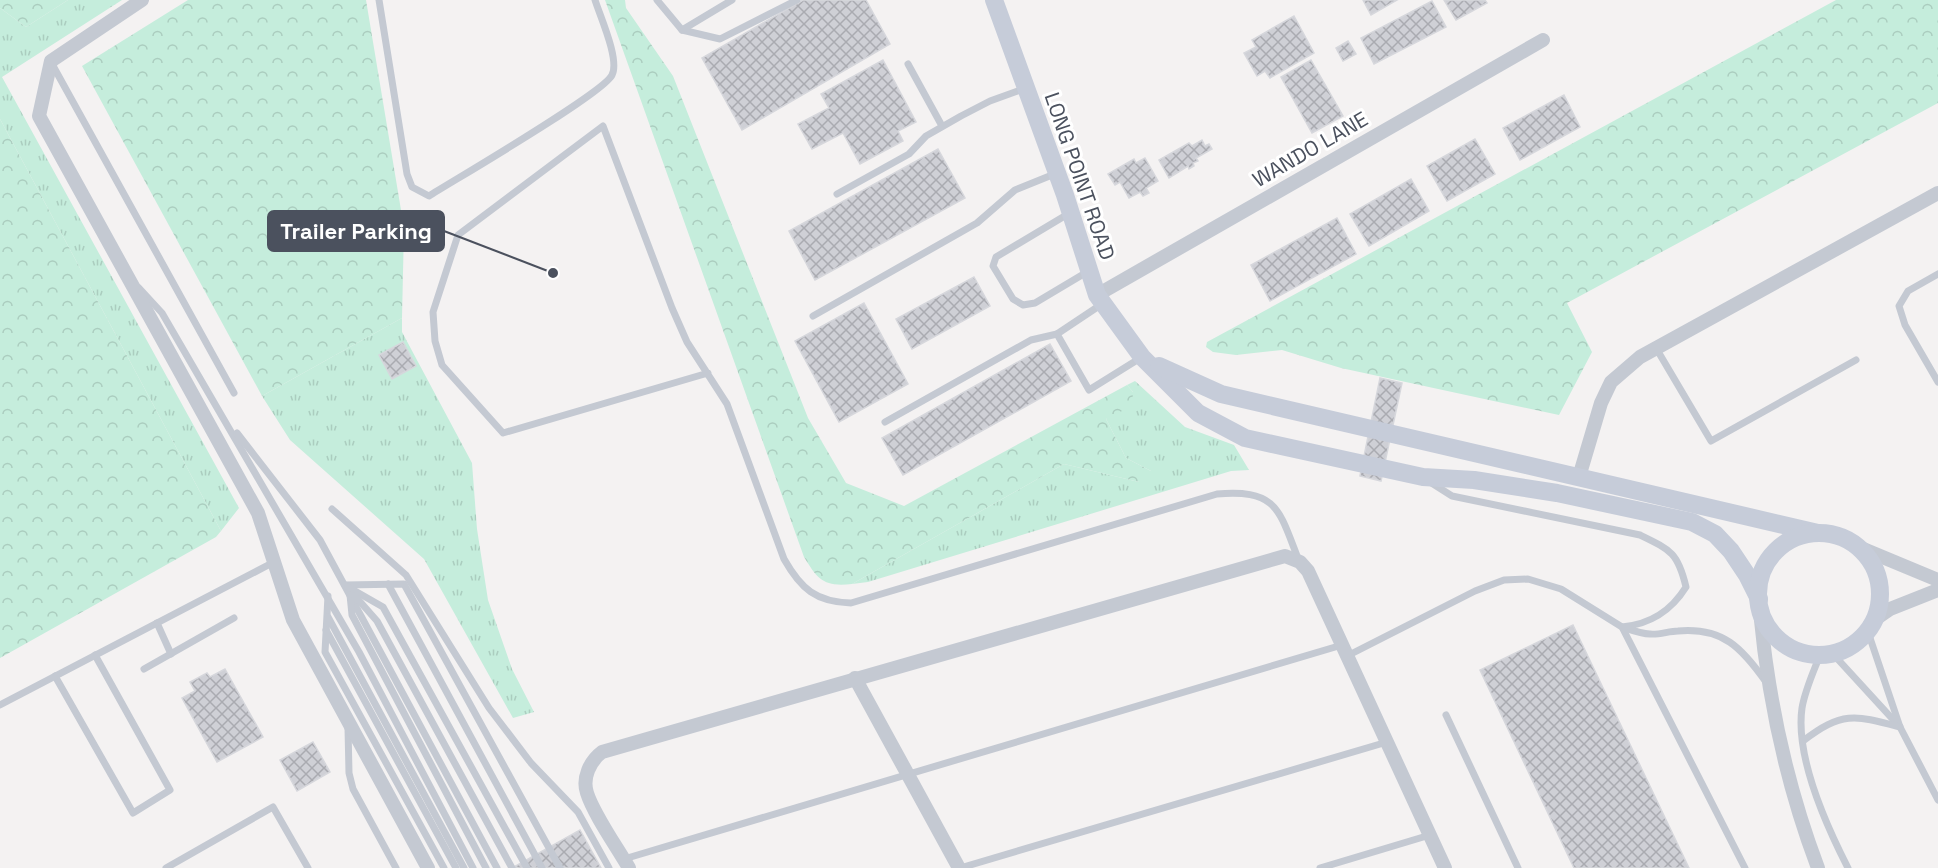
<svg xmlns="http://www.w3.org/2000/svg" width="1938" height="868" viewBox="0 0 1938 868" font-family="'Space Grotesk',sans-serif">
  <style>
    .grass { fill: url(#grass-tufts) }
    .forest { fill: url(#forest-crowns) }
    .building { fill: url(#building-cross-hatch); stroke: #d6d7dc; stroke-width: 1.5 }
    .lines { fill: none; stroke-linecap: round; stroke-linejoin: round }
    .service { stroke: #c4c9d2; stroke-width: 7 }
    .minor { stroke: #c4c9d2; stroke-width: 14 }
    .secondary { stroke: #c6ccd9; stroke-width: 18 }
    .labels { text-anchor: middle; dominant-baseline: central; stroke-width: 6; stroke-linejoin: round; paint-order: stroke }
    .street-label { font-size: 21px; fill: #4b515e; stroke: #fff }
    .leader { fill: none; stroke: #4b515e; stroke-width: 2 }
    .callout-dot { fill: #4b515e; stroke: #fff; stroke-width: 2 }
    .callout { fill: #4b515e; stroke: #4b515e; stroke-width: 2 }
    .callout-label { font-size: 22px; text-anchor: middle; font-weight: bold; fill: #fff }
  </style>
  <defs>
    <pattern id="grass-tufts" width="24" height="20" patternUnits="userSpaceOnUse" patternTransform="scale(1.5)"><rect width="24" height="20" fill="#c5eddc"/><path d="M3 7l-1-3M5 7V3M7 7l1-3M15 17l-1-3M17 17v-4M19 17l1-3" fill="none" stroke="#abcdbf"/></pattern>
    <pattern id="forest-crowns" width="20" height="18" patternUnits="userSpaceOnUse" patternTransform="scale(1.5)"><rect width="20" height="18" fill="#c5eddc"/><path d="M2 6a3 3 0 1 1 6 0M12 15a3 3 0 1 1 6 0" fill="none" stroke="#abcdbf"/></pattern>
    <pattern id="building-cross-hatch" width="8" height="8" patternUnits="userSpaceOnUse" patternTransform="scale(1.5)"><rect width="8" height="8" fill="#cfd0d6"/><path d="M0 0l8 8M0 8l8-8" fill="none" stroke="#aaabb1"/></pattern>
  </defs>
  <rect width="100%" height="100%" fill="#f4f2f2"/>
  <g class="grass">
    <path d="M68 0H122L2 77 239 508 221 531 0 119V8L26 27Z"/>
    <path d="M402 318V332L472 463 477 529 488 600 512 669 534 712 513 718 424 559 290 440 262 396Z"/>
    <path d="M1135 381 1185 427 1234 445 1249 470 1231 471 868 582 852 584 1064 464 1139 482 1151 471 1126 458 1106 419 1133 392 1127 385Z"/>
  </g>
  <g class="forest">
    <path d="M0 0H68L26 27 0 8Z"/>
    <path d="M188 0H366L404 228 402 318 262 396 82 66Z"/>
    <path d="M605 0H625L626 8 673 76 808 418 846 483 904 506 1127 385 1133 392 1132 406 1106 419 1126 458 1151 471 1154 481 1139 482 1064 464 852 584C824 587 818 580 804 557Z"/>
    <path d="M1836 0H1938V103L1567 303 1592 352 1559 415 1341 368 1282 350 1236 355 1213 352 1206 347 1207 342Z"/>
    <path d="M0 119 221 531 216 537 0 658Z"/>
  </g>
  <g class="building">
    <path d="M803 0H866L890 44 742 130 702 58Z"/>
    <path d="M1363 0H1397L1371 15Z"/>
    <path d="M1444 0H1485L1487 3 1456 20Z"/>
    <path d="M1432 1 1446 27 1374 64 1361 38Z"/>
    <path d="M1294 16 1314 53 1270 78 1265 71 1257 76 1244 53 1256 47 1252 40Z"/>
    <path d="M1348 41 1356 54 1343 61 1336 48Z"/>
    <path d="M883 60 916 122 898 131 903 141 860 164 843 133 812 149 798 124 829 108 821 94Z"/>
    <path d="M1311 60 1343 116 1312 133 1281 77Z"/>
    <path d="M1564 95 1580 127 1520 160 1503 128Z"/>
    <path d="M1475 139 1495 174 1447 201 1427 166Z"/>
    <path d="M1202 140 1205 146 1209 144 1212 149 1196 158 1198 161 1193 163 1194 166 1189 169 1188 166 1169 178 1159 160 1189 143 1192 146Z"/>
    <path d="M938 149 965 198 815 280 789 231Z"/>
    <path d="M1145 158 1158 181 1146 188 1149 193 1143 196 1140 192 1129 198 1120 182 1115 185 1108 174 1134 159 1136 163Z"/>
    <path d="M1411 179 1429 211 1369 246 1350 214Z"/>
    <path d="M1337 218 1356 254 1270 301 1251 265Z"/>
    <path d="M974 277 990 306 912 349 896 319Z"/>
    <path d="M864 303 908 384 839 422 795 341Z"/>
    <path d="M403 342 416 366 392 379 379 355Z"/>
    <path d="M1050 344 1071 381 903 475 882 438Z"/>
    <path d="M1380 378 1402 383 1381 481 1360 476Z"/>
    <path d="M1573 625 1689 868H1574L1480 670Z"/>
    <path d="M225 669 263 737 217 762 182 698 195 691 190 682 207 673 210 677Z"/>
    <path d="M313 742 330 772 297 791 280 760Z"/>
    <path d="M580 830 601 868H512Z"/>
  </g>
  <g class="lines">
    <g class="service">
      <path d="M379 0 407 174 412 187 429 196C456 179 604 93 612 75 620 60 600 16 595 0"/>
      <path d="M657 0 682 30 720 39 797 0"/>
      <path d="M682 30 732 0"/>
      <path d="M52 64 234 393"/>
      <path d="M908 64 942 126"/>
      <path d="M837 194 909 154 926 136 961 116 990 101 1026 88"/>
      <path d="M1068 214 996 257 993 266 1013 299 1023 305 1035 303 1087 272"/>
      <path d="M1938 274 1908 291 1899 306 1905 325 1938 382"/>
      <path d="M139 288 162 313 359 652 473 868"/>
      <path d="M1102 304 1057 334 1089 390 1142 357"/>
      <path d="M813 316 977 223 1015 190 1057 173"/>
      <path d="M1656 348 1711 441 1856 360"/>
      <path d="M708 373 503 433 442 365 435 341 433 312 458 235 603 126 672 308 687 342 727 404 784 559C801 589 816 602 851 603L1217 494C1278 489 1279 510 1299 561"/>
      <path d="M885 422 1031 340 1057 334"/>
      <path d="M237 433 320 540 497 868"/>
      <path d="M1430 482 1452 496 1640 535C1671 550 1678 553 1686 587 1671 611 1651 624 1622 627 1631 630 1641 634 1650 634 1659 635 1669 631 1678 631 1723 627 1742 648 1766 682"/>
      <path d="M332 509 406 575 489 708 531 763 578 812 609 868"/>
      <path d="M388 584 542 868"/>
      <path d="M345 585 404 584 560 868"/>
      <path d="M348 587 383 607 527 868"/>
      <path d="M350 595 352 615 486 868"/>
      <path d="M328 596 325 652 444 868"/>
      <path d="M355 596 377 621 512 868"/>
      <path d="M328 617 464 868"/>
      <path d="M157 623 171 654"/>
      <path d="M326 630 456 868"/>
      <path d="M1868 632 1900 727 1938 800"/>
      <path d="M1833 654 1898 725"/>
      <path d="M1820 655C1813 673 1805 690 1802 708 1795 757 1826 825 1848 868"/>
      <path d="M1347 656 1475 591 1504 580 1528 579 1561 589 1622 627 1745 868"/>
      <path d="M144 669 234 618"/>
      <path d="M55 676 133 813 170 790 95 655"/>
      <path d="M0 705 274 562"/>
      <path d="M1446 715 1518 868"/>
      <path d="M348 728 349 773 353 789 396 868"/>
      <path d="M1803 741C1842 711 1855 715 1900 727"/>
      <path d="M624 859 1342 645"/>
      <path d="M166 868 273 807 308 868"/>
      <path d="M960 868 1387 742"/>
      <path d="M1320 868 1430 835"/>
    </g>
    <g class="minor">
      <path d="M142 0 51 61 39 116 258 513 293 620 428 868"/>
      <path d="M1097 295 1543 40"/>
      <path d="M1579 477 1601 403 1611 382 1640 357 1938 193"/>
      <path d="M1856 546 1938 580"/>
      <path d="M1760 611C1768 698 1787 786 1818 868"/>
      <path d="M1874 620 1890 609 1938 590"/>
      <path d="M855 678 959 868"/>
      <path d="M629 868C617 847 594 815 587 793 582 778 590 761 602 752L1285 556 1300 562 1308 571 1445 868"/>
    </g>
    <g class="secondary">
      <path d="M994 0 1065 195 1097 295 1142 357 1198 413 1245 438 1423 477 1474 480 1557 493 1692 522 1715 534 1731 551 1747 575 1759 599"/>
      <path d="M1159 366 1221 394 1818 533"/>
      <circle cx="1819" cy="594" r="61"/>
    </g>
  </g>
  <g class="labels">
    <g class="street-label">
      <text transform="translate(1310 149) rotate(-30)">WANDO LANE</text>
      <text transform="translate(1080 176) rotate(71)">LONG POINT ROAD</text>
    </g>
  </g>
  <path class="leader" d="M553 273L444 231"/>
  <circle class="callout-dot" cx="553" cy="273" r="6"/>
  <rect class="callout" x="268" y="211" width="176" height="40" rx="6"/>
  <g class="callout-label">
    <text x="356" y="239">Trailer Parking</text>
  </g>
</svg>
